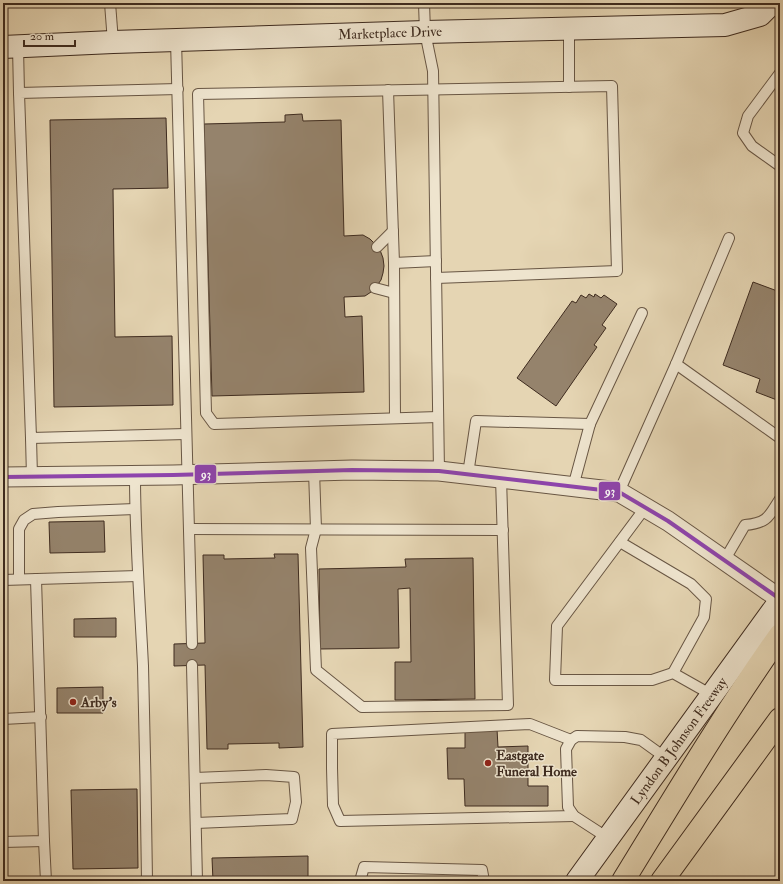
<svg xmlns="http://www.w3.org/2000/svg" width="783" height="884" viewBox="0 0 783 884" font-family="'IM FELL Double Pica',serif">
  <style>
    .building { fill: #95836c; stroke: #3e2b1f }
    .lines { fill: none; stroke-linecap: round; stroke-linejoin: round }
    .lane-casing { stroke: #685644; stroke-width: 12 }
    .street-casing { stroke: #685644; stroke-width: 21 }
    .secondary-casing { stroke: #3e2b1f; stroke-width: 24 }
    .highway-casing { stroke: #3e2b1f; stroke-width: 24 }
    .lane { stroke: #eee4ce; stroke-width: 10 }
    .street { stroke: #eee4ce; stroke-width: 19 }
    .secondary { stroke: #eee4ce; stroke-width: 22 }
    .highway { stroke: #e5d5b3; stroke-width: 22 }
    .bus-1-casing { stroke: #eee4ce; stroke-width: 7 }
    .bus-1 { stroke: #8e44ad; stroke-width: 4 }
    .poi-dot { fill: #8f2418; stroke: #eee4ce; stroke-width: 1.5 }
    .labels { text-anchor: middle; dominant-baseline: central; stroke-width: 3; stroke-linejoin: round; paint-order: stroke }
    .street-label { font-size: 14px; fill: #3e2b1f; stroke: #eee4ce }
    .poi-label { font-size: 14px; font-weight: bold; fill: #3e2b1f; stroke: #eee4ce; text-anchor: start }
    .line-badge { stroke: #eee4ce; stroke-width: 1.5 }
    .badge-label { font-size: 11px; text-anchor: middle; font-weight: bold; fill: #fff }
  </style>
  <rect width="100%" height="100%" fill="#e5d5b3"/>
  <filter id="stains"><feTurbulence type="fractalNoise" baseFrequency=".005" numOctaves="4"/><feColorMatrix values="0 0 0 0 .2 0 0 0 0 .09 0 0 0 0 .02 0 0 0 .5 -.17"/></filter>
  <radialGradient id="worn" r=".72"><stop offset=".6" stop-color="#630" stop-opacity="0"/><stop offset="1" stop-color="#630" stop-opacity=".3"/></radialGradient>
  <g class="building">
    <path d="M302 114 303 121 341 120 344 236 363 235 370 239 375 244 380 250 383 258 384 266 383 273 381 280 376 287 371 292 365 296 344 297 345 317 362 316 364 392 212 396 204 124 285 122V115Z"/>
    <path d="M166 118 168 188 113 189 115 337 172 336 173 405 54 407 50 120Z"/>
    <path d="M753 282 780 292V391L777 400 756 392 760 379 723 365Z"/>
    <path d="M589 294 594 297 595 294 601 298 604 295 617 304 602 325 606 328 594 345 597 347 556 406 517 378 572 301 576 303 581 295 586 298Z"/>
    <path d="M104 521 105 552 50 553 49 522Z"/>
    <path d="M274 554H298L303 747 279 748V743L228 744V749H207L205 665 174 666V644L205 643 203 555H224V559L275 558Z"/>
    <path d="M473 558 475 699 395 700V662H411L410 588 398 589 399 648 320 649 319 569 406 567 405 559Z"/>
    <path d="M116 618V637H74V619Z"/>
    <path d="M103 687V713H57V688Z"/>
    <path d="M465 729H497L498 747 528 746V786H548V806H465L464 779H448L447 748H465Z"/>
    <path d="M137 789 138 868 73 869 71 790Z"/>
    <path d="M308 856V881H213L212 858Z"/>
  </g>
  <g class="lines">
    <g class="lane-casing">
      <g id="lane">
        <path d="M110 3 113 42"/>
        <path d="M424 3 425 32 433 71 439 471"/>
        <path d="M176 40 192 644"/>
        <path d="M18 47 19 93"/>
        <path d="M780 73 748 116 743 133 752 146 780 166"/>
        <path d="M569 87V28"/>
        <path d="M178 89 19 93 31 438 186 434"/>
        <path d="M388 90 394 263 395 418"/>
        <path d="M377 247 393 231"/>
        <path d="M394 263 436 261"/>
        <path d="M436 278 617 271 612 86 198 94 206 413 214 424 438 417"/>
        <path d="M375 288 394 293"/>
        <path d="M676 364 780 438"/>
        <path d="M31 438 32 477"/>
        <path d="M314 471 316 529 311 548 316 670 362 707 508 705 501 478"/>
        <path d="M468 474 476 421 590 424"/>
        <path d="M135 476C135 539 140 603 143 666 145 738 146 809 147 881"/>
        <path d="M573 487 590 424 642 313"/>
        <path d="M619 492 676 364 729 238"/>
        <path d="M645 508 557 626 555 680H652L673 673 712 695"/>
        <path d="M189 529 503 530"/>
        <path d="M620 542 691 584 706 599 704 617 673 673"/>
        <path d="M724 561 745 525C768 523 769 516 780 499"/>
        <path d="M19 579V529L24 520 33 514 58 512 135 509"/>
        <path d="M3 580 138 576"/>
        <path d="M192 665 197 881"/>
        <path d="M3 719 41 717"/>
        <path d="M571 740 530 724 332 734V768L333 805 340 821 574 816"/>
        <path d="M195 778 266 775 294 777 296 802 292 819 196 823"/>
        <path d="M608 838 574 816 568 807 566 749 571 740 577 736 625 737 641 740 666 758"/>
        <path d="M44 841 46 881"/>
        <path d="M3 842 44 841 36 579"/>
        <path d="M360 881 364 867 482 870 484 881"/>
      </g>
    </g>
    <g class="street-casing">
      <path id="street" d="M3 477 173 475 352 470 439 471 619 492 668 521 780 599"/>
    </g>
    <g class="secondary-casing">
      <g id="secondary">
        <path d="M3 47 113 42 425 32 725 25 760 15 772 3"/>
        <path d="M577 881 780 601"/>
      </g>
    </g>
    <g class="highway-casing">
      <g id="highway">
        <path d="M623 881C674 798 724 714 780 635"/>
        <path d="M662 881 780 719"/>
      </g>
    </g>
    <use href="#lane" class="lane"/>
    <use href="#street" class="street"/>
    <use href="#secondary" class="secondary"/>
    <use href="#highway" class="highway"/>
    <g class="bus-1-casing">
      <path id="bus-1" d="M3 477 173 475 352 470 439 471 619 492 668 521 780 599"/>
    </g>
    <use href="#bus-1" class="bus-1"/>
  </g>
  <g class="poi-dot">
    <circle cx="73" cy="702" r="4"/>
    <circle cx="488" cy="763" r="4"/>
  </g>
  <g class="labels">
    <g class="street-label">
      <text transform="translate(390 33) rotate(-2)">Marketplace Drive</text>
      <text transform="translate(679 741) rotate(-54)">Lyndon B Johnson Freeway</text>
    </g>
    <g class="poi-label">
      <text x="81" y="702">Arby's</text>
      <text x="496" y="755">Eastgate<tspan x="496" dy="16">Funeral Home</tspan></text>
    </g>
  </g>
  <g class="line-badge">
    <rect x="194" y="464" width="23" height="20" rx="4" fill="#8e44ad"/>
    <rect x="598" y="481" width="23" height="20" rx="4" fill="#8e44ad"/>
  </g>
  <g class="badge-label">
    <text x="206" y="478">93</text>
    <text x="610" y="495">93</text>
  </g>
  <rect width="783" height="884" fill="none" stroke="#e5d5b3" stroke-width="16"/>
  <rect x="4" y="4" width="775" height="876" fill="none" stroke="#3e2b1f" stroke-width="2"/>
  <rect x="8" y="8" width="767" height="868" fill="none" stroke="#3e2b1f"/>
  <path d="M24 40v6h51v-6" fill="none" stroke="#3e2b1f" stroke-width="2"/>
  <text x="30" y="40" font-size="12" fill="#3e2b1f" stroke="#eee4ce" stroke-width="3" paint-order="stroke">20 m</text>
  <rect width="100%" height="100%" filter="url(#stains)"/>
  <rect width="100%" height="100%" fill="url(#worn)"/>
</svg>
